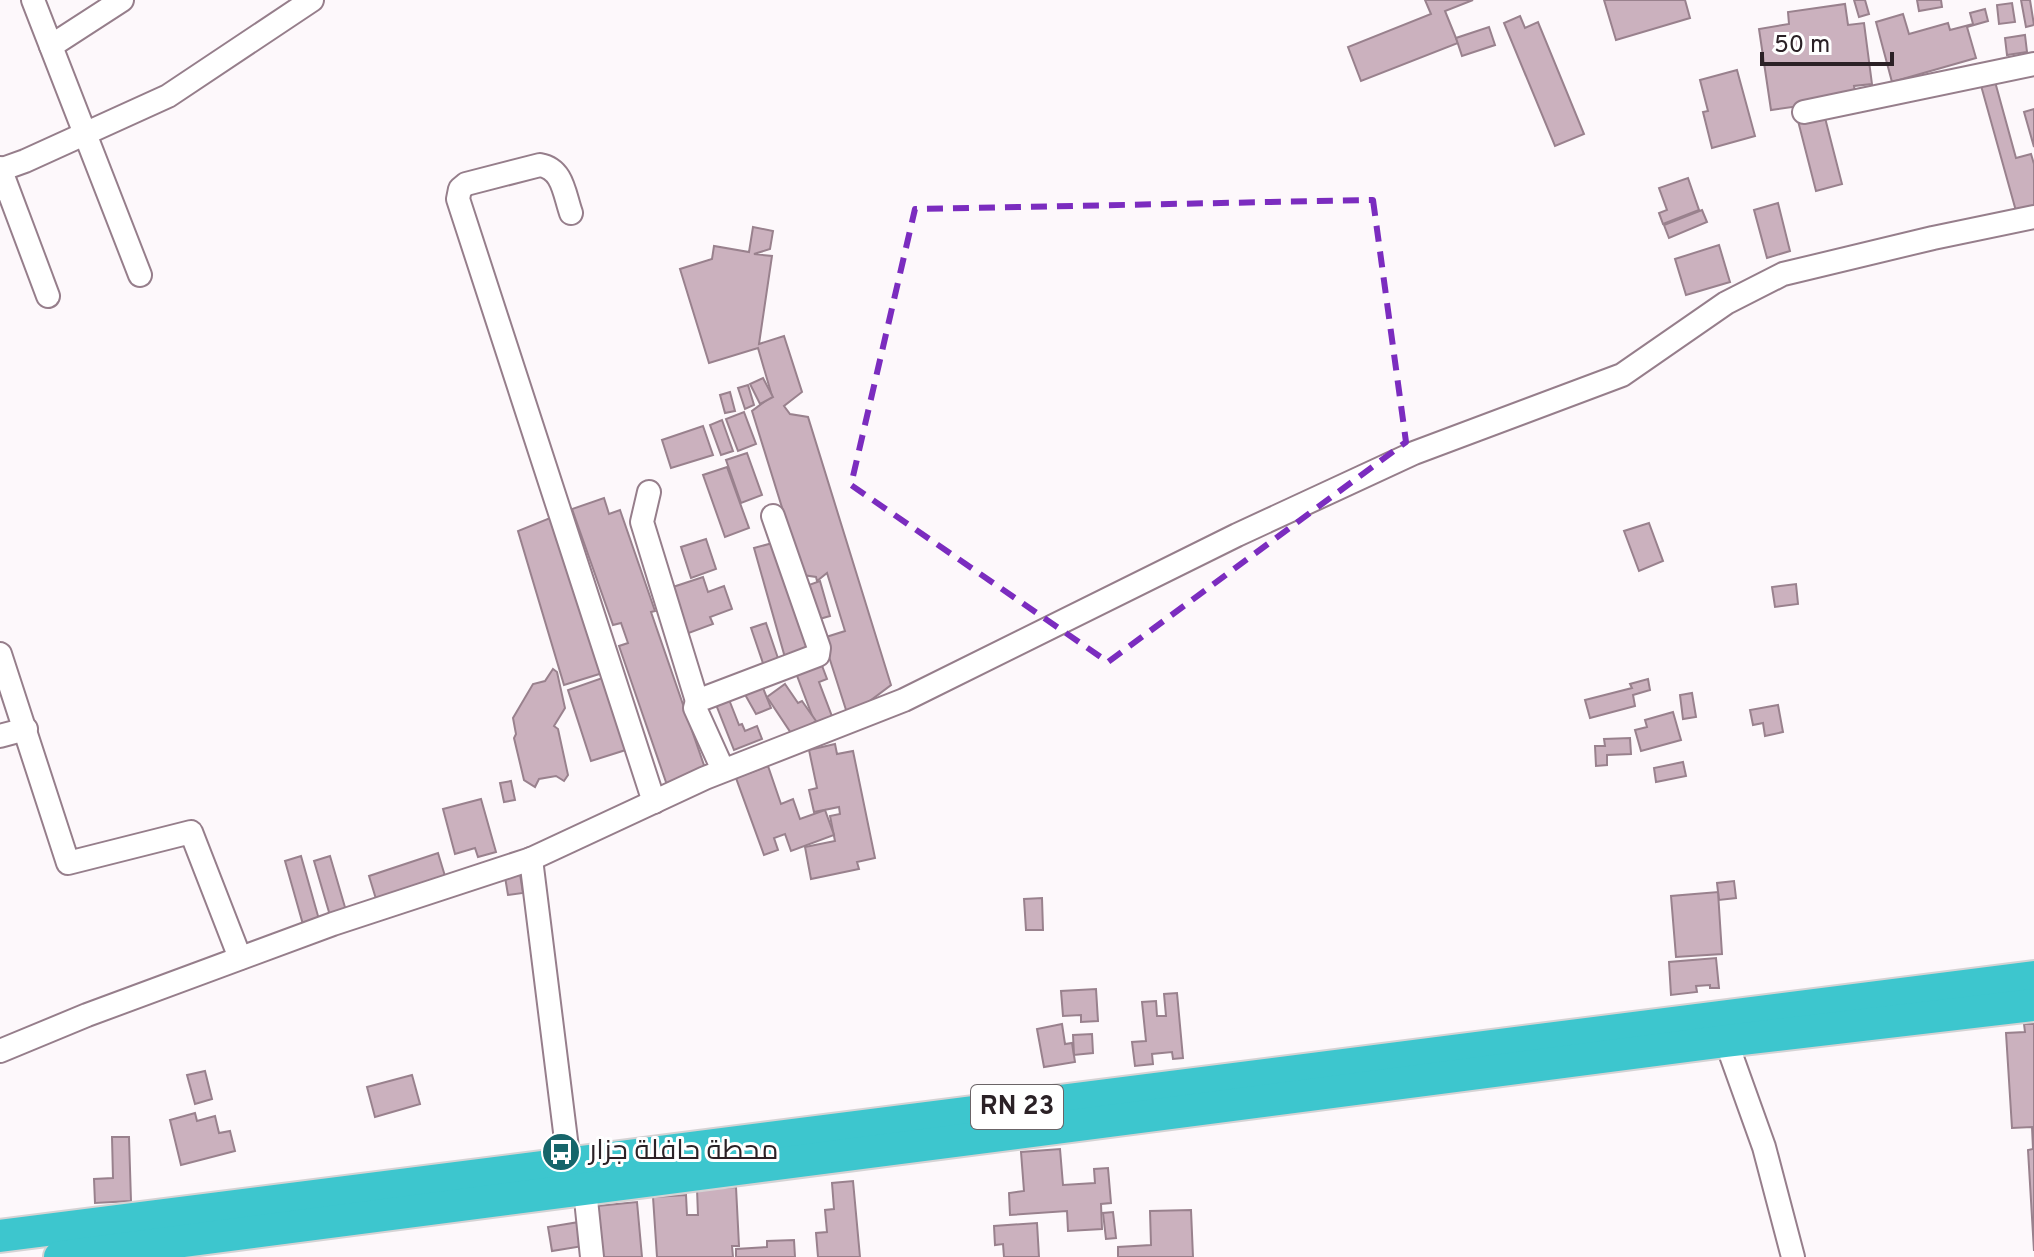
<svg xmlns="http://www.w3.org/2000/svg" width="2034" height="1257" viewBox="0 0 2034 1257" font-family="Overpass,Cairo,sans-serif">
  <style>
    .building { fill: #cbb1be; stroke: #99818d; stroke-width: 2 }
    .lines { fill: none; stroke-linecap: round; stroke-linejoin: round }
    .minor-casing { stroke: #967e8b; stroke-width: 26 }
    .highway-casing { stroke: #d5d3d4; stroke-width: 36 }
    .minor { stroke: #fff; stroke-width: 22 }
    .highway { stroke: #3dc6ce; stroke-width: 32 }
    .marked { fill: none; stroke: #7b2cbf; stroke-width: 6; stroke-dasharray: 16 10; stroke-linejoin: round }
    .labels { text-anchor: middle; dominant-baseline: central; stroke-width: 6; stroke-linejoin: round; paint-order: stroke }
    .shield { fill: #fff; stroke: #6b6467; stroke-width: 2 }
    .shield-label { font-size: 26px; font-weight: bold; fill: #2b2126 }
    .poi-label { font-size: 28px; fill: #2b2126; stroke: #fff; text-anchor: start }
  </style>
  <rect width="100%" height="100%" fill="#fdf8fb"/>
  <g class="building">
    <path d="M1425 0H1473L1445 11 1458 43 1361 81 1348 47 1431 14Z"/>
    <path d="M1604 0H1685L1690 18 1616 40Z"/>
    <path d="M1854 0H1865L1869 14 1859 17Z"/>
    <path d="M1917 0H1941L1942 7 1919 11Z"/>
    <path d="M2021 0H2030L2034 25 2026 27Z"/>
    <path d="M2012 3 2015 22 1999 24 1997 5Z"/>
    <path d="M1845 4 1848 25 1864 23 1872 84 1854 86 1856 98 1771 110 1759 29 1789 24 1788 12Z"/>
    <path d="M1985 9 1988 21 1967 27 1976 58 1892 82 1876 22 1903 14 1909 34 1948 23 1950 30 1973 24 1970 13Z"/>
    <path d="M1520 16 1525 28 1538 22 1584 134 1555 146 1504 23Z"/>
    <path d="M1489 27 1495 45 1462 56 1456 38Z"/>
    <path d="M2025 35 2027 52 2007 55 2005 38Z"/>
    <path d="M1737 70 1755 136 1712 148 1703 112 1708 111 1700 80Z"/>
    <path d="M1994 78 2016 158 2031 154 2034 164V206L2016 211 1980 82Z"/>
    <path d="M2034 109V147L2024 112Z"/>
    <path d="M1823 110 1842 184 1816 191 1797 117Z"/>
    <path d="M1688 178 1699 210 1663 224 1659 213 1667 210 1659 188Z"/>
    <path d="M1778 203 1790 251 1767 258 1754 210Z"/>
    <path d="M1702 210 1707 222 1669 238 1664 225Z"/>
    <path d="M753 227 773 231 770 249 754 254 772 256 759 344 784 336 802 392 784 406 790 414 808 417 891 685 859 709 847 713 823 638 845 631 827 573 817 581 816 577 803 575 752 411 772 396 758 348 709 363 680 269 712 259 714 246 749 252Z"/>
    <path d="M1719 245 1730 282 1686 295 1675 259Z"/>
    <path d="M763 378 773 397 760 404 750 384Z"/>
    <path d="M748 385 754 405 745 409 738 388Z"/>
    <path d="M730 392 735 411 725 413 720 395Z"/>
    <path d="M744 412 756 444 738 451 726 419Z"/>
    <path d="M722 420 733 451 721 455 710 425Z"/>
    <path d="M703 426 713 455 671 468 662 440Z"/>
    <path d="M747 453 762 495 741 503 726 460Z"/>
    <path d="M727 467 749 528 725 537 703 475Z"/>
    <path d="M604 498 609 514 620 510 655 611 651 612 706 771 667 785 619 646 628 643 621 623 613 625 572 509Z"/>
    <path d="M550 518 557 541 569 538 609 671 564 685 518 531Z"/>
    <path d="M1649 523 1663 561 1639 571 1624 531Z"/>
    <path d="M706 539 716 569 691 578 681 547Z"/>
    <path d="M780 541 811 654 786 661 754 548Z"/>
    <path d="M703 577 708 592 724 586 732 609 710 617 713 624 686 634 670 588Z"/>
    <path d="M820 581 830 616 816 620 806 586Z"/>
    <path d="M1796 584 1798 604 1775 607 1772 587Z"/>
    <path d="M766 623 781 667 766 672 751 628Z"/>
    <path d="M821 663 827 679 819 682 833 719 816 726 796 673Z"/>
    <path d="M553 669 557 672 565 708 554 726 558 729 568 775 564 781 556 776 539 779 535 787 524 780 514 738 516 734 513 718 533 684 545 681Z"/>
    <path d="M608 676 632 748 591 761 568 690Z"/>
    <path d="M1648 679 1650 690 1633 695 1635 706 1590 718 1585 700 1632 688 1630 684Z"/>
    <path d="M761 683 771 708 756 714 743 691Z"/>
    <path d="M785 684 798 703 802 701 816 721 793 736 767 697Z"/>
    <path d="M1692 693 1696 717 1683 719 1680 695Z"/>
    <path d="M728 697 739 725 742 724 745 731 757 726 762 739 734 750 715 702Z"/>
    <path d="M1778 705 1783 732 1765 736 1763 723 1753 725 1750 710Z"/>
    <path d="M1673 712 1681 740 1641 751 1635 730 1647 727 1645 720Z"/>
    <path d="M1630 738 1631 754 1607 755V765L1596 766 1595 746H1605L1604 739Z"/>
    <path d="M835 744 837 754 853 751 875 858 857 862 859 869 811 879 805 847 835 841 830 816 840 814 839 807 814 812 809 790 817 788 809 750Z"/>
    <path d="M1683 762 1686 776 1656 782 1654 768Z"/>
    <path d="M768 766 781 804 793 799 800 819 825 810 834 835 791 851 785 834 774 838 778 850 764 855 736 778Z"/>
    <path d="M511 781 515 800 504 802 500 783Z"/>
    <path d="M481 799 496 852 478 857 475 848 455 854 443 809Z"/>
    <path d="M438 853 445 876 376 899 369 876Z"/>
    <path d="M301 856 320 923 304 928 285 861Z"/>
    <path d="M330 856 347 914 331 919 314 861Z"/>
    <path d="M520 874 523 893 508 895 505 877Z"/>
    <path d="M1734 881 1736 898 1719 900 1717 883Z"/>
    <path d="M1718 892 1722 954 1676 957 1671 896Z"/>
    <path d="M1042 898 1043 930H1026L1024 899Z"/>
    <path d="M1716 958 1719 988H1710V985L1696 986 1697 992 1671 995 1669 962Z"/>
    <path d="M1096 989 1098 1021 1081 1022V1015L1063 1016 1061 991Z"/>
    <path d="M1177 993 1183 1058 1173 1059 1172 1052 1152 1054 1153 1064 1135 1066 1132 1042 1146 1041 1142 1002 1156 1001 1157 1016H1166L1164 994Z"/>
    <path d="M1062 1024 1065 1044 1072 1043 1075 1062 1044 1067 1037 1029Z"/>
    <path d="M2024 1024H2034V1251L2028 1150 2033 1149 2032 1127 2012 1128 2006 1033 2025 1032Z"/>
    <path d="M1092 1034 1093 1053 1074 1055 1073 1035Z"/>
    <path d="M205 1071 212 1099 195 1104 187 1075Z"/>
    <path d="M412 1075 420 1104 375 1117 367 1087Z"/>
    <path d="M195 1113 197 1121 215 1116 219 1133 230 1131 235 1151 181 1165 170 1120Z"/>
    <path d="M112 1137H129L131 1201 95 1203 94 1179 113 1178Z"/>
    <path d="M1060 1149 1063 1185 1095 1183 1094 1169 1108 1168 1111 1203 1101 1204 1102 1229 1068 1231 1067 1211 1010 1215 1009 1193 1024 1191 1021 1152Z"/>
    <path d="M853 1181 860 1257H818L816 1233 827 1232 825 1210 834 1209 832 1183Z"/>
    <path d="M736 1187 739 1246H732L733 1257H657L653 1197 686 1195 687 1215H698L697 1189Z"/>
    <path d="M637 1202 642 1257H602L597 1206Z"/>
    <path d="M1191 1210 1193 1257H1118V1247L1151 1245 1150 1211Z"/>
    <path d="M1113 1212 1116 1238 1106 1239 1103 1213Z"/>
    <path d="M579 1222 583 1246 552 1251 548 1227Z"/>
    <path d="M1037 1223 1039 1257H1004L1003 1244 995 1245 994 1226Z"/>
    <path d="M794 1240 795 1257H736V1249L767 1247V1241Z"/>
  </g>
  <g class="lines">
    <g class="minor-casing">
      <g id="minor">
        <path d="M33 0 140 275"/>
        <path d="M51 46 122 0"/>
        <path d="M1804 112 2034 64"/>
        <path d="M0 168 48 296"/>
        <path d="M0 170 25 161 168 96 312 0"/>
        <path d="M571 213C564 193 563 169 540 165L466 184 460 189 458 199 654 802"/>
        <path d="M649 492 642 522 697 701"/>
        <path d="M0 654 68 863 191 832 240 958"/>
        <path d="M0 736 26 729"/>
        <path d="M723 770 695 708 697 701 818 655 819 648 773 516"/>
        <path d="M531 859 569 1164"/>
        <path d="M1726 1041 1764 1147 1793 1257"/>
        <path d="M0 1051 87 1015 333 924 531 859 705 778 904 700 1237 535 1414 453 1622 375 1726 303 1783 274 1933 238 2034 217"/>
        <path d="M585 1190 592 1257"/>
      </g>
    </g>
    <g class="highway-casing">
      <g id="highway">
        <path d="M0 1236 2034 977"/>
        <path d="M60 1257 1726 1041 2034 1005"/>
      </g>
    </g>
    <use href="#minor" class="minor"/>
    <use href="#highway" class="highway"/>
  </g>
  <path class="marked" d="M1373 200 1406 442 1108 662 851 485 915 209Z"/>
  <defs>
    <g id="bus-disc" transform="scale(2)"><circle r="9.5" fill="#16656a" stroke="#fff"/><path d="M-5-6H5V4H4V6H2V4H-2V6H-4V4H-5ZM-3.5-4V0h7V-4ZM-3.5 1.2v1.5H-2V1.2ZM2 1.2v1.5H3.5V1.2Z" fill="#fff"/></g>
  </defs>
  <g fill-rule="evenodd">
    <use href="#bus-disc" x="561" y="1152"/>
  </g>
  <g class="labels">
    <rect class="shield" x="971" y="1085" width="92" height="44" rx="6"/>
    <g class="shield-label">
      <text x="1017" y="1107">RN 23</text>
    </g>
    <g class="poi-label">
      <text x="589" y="1152">محطة حافلة جزار</text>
    </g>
  </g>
  <path d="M1762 52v12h130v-12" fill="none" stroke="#2b2126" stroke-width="4"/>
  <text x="1774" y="52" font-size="24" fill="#2b2126" stroke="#ffffff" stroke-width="6" paint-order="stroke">50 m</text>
</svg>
